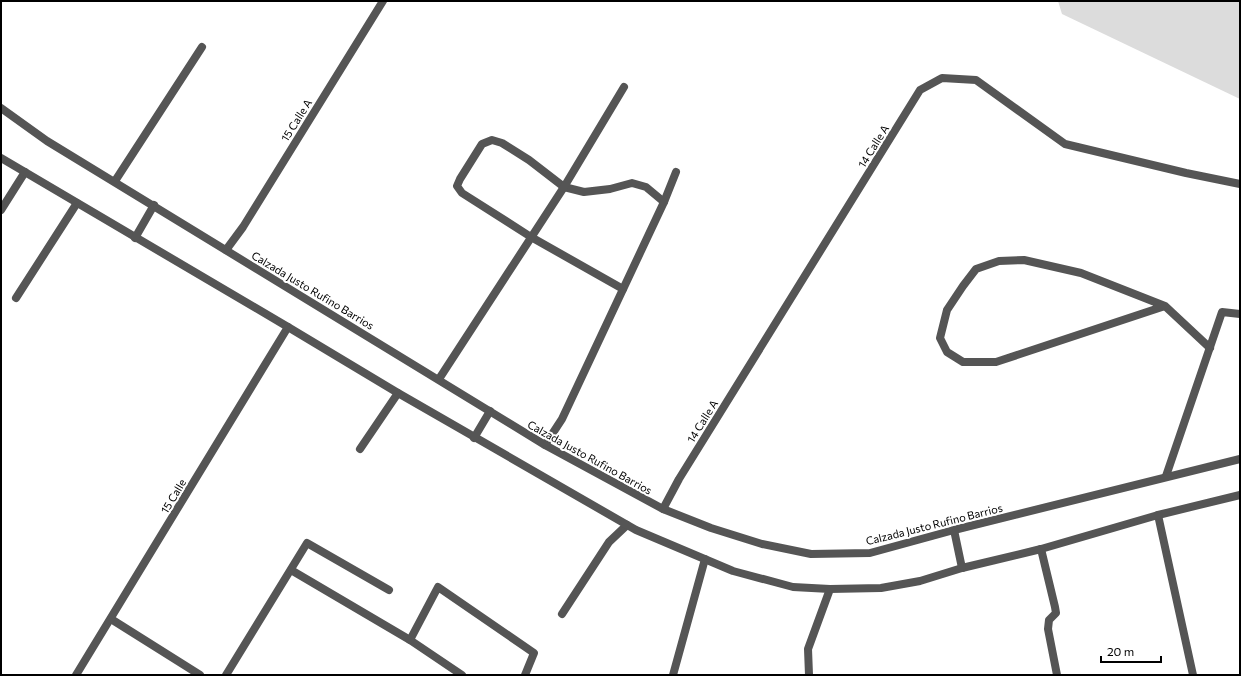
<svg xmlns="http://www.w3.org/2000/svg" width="1241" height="676" viewBox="0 0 1241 676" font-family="Commissioner,sans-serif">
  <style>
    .green { fill: #dcdcdc }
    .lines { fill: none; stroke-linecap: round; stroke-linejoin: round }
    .minor { stroke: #555; stroke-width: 8 }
    .tertiary { stroke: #555; stroke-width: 8 }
    .labels { text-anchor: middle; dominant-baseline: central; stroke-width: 4; stroke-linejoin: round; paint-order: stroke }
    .street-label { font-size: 11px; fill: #000; stroke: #fff }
  </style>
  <rect width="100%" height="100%" fill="#fff"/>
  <path class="green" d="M1058 1H1240V99L1062 14Z"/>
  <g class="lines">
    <g class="minor">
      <path d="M115 181 202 47"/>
      <path d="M1 210 25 172"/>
      <path d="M226 250 243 227 383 1"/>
      <path d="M623 289 531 237 462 193 457 186 460 179 482 144 492 140 502 143 529 160 564 187 584 192 610 189 632 183 646 187 664 202"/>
      <path d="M16 298 77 203"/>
      <path d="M1165 306 996 362H963L947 352 940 338 947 310 963 286 976 269 999 261 1024 260 1081 273 1165 306 1210 348"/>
      <path d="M439 379 564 187 624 87"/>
      <path d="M545 445 562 419 664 202 676 172"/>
      <path d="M360 449 398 393"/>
      <path d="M1166 476 1222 312 1240 314"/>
      <path d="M663 509 679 479 920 90 942 78 976 80 1065 144 1186 173 1240 184"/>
      <path d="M1158 515 1193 675"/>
      <path d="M1041 549 1055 607 1056 613 1049 620 1048 629 1057 675"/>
      <path d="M291 570 410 640 462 675"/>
      <path d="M562 614 609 542 627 525"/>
      <path d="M111 619 200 675"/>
      <path d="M410 640 438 587 534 653 525 675"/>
      <path d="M76 675 288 327"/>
      <path d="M226 675 307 543 389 590"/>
      <path d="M673 675 705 559"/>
      <path d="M809 675 808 649 830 589"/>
    </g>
    <g class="tertiary">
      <path d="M1 108 47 141 545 445 663 509 711 528 762 544 811 554 870 553 954 530 1240 459"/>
      <path d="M1 158 288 327 398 393 636 530 733 571 793 587 830 589 881 588 920 581 962 568 1041 549 1158 515 1240 495"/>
      <path d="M135 238 154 205"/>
      <path d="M474 438 490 411"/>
      <path d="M954 530 962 568"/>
    </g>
  </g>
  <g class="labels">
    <g class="street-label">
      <text transform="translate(296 120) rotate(-58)">15 Calle A</text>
      <text transform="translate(873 146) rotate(-58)">14 Calle A</text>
      <text transform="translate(313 290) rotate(31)">Calzada Justo Rufino Barrios</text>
      <text transform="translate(702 421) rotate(-58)">14 Calle A</text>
      <text transform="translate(590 457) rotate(29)">Calzada Justo Rufino Barrios</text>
      <text transform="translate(173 496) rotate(-59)">15 Calle</text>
      <text transform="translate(934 524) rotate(-14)">Calzada Justo Rufino Barrios</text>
    </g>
  </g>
  <rect width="1241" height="676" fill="none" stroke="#000000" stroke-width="4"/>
  <path d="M1101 656v6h60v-6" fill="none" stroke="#000000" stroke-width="2"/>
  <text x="1107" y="656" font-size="12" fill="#000000" stroke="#ffffff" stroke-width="3" paint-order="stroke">20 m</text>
</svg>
